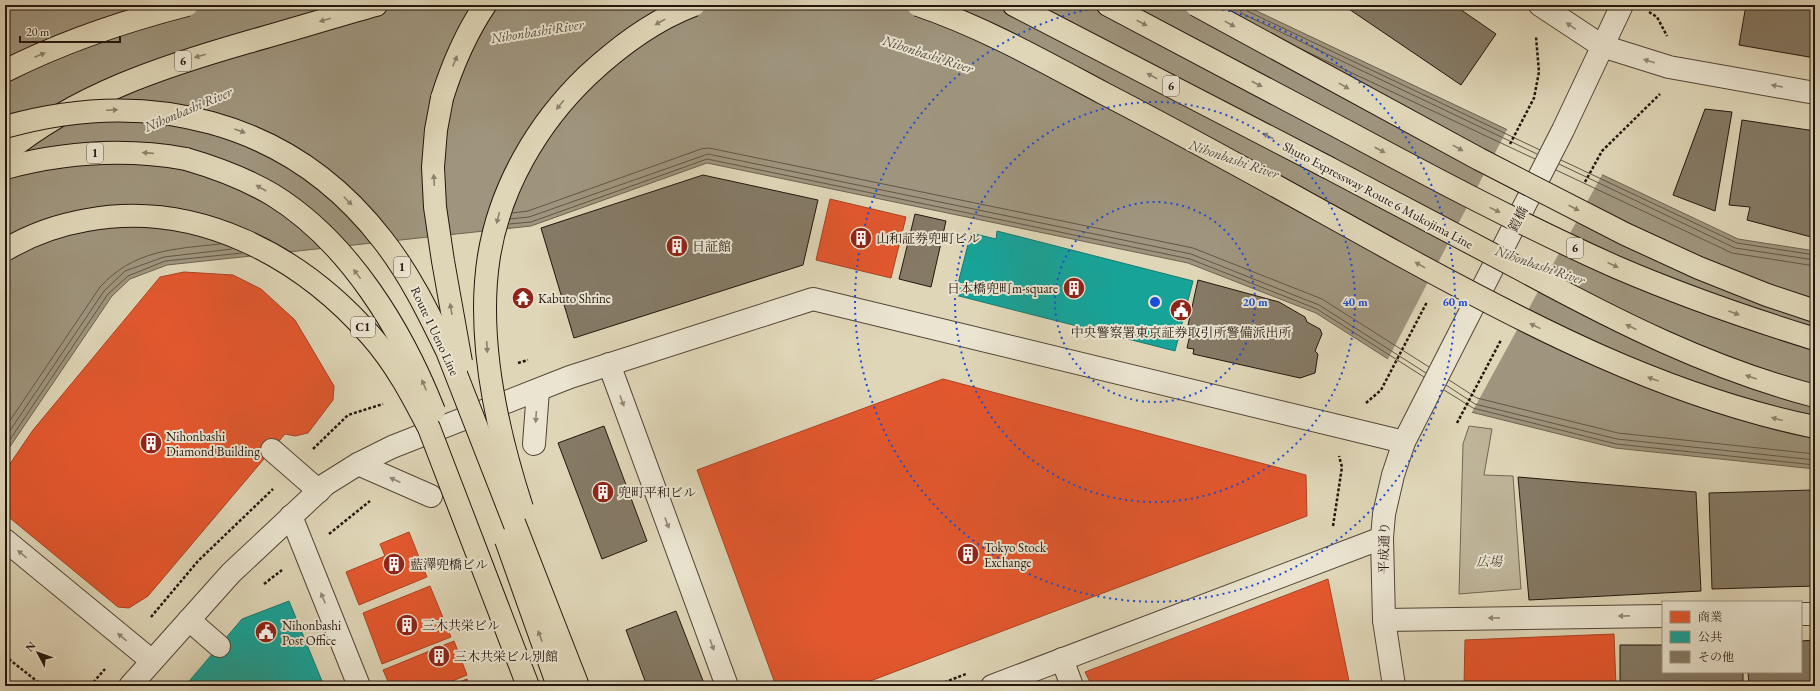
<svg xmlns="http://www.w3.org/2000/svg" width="1820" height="691" viewBox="0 0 1820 691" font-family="'EB Garamond','Noto Serif JP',serif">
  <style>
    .green { fill: #bfb59a; stroke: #726654 }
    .water { fill: #9f957e; stroke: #6e6251 }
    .pier { fill: #dfd6b7 }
    .shops { fill: #e4572e; stroke: #aa4424 }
    .public { fill: #17a398; stroke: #1b796f }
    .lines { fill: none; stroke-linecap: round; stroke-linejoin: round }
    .shore { stroke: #625646; stroke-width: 1 }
    .building { fill: #857a66; stroke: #24160e }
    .minor-casing { stroke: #534638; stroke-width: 24 }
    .highway-casing { stroke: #24160e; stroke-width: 24 }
    .path { stroke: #24160e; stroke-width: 2.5; stroke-dasharray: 3 2; stroke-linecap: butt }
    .minor { stroke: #eae4d0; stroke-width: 22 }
    .highway { stroke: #dfd6b7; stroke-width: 22 }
    .highway-bridge-casing { stroke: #24160e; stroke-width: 24; stroke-linecap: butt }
    .highway-bridge { stroke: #dfd6b7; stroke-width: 22 }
    .oneway { fill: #8b806b }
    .oneway2 { fill: #918779 }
    .ring { fill: none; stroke: #1d4ed8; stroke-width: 2; stroke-dasharray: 2 4 }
    .labels { text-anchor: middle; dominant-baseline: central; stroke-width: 4; stroke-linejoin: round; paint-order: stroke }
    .shield { fill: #eae4d0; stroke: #5f5448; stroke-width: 1 }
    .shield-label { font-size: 12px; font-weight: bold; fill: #24160e }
    .street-label { font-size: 13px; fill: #24160e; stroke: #eae4d0 }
    .poi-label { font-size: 13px; fill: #24160e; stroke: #eae4d0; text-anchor: start }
    .park-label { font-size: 13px; font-style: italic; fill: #524638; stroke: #eae4d0 }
    .water-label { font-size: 14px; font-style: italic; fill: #55493b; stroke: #eae4d0 }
    .centre { fill: #1d4ed8; stroke: #eae4d0; stroke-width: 2 }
    .ring-label { font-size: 12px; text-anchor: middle; font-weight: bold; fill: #1d4ed8; stroke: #eae4d0; stroke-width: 4; stroke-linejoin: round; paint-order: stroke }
  </style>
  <rect width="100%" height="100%" fill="#dfd6b7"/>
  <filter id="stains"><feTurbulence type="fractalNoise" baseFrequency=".005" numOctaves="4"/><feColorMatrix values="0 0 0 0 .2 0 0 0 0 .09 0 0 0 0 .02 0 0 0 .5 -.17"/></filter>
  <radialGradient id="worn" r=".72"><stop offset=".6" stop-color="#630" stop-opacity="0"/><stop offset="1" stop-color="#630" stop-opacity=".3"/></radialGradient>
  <path class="green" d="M1469 426 1492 429 1484 475 1513 476 1521 589 1459 594 1463 444Z"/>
  <path class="water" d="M5 5H1244L1738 239 1815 251V469L1615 448 1471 412 1316 313 1188 263 707 163 531 226 167 265 130 279 112 296 5 454Z"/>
  <path class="pier" d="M1508 128 1603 173 1471 414 1387 361Z"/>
  <g class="shops">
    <path d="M830 199 906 217 891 278 816 260Z"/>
    <path d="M184 272 233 275 261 289 295 320 334 386 333 400 308 433 295 436 285 434 148 596 129 608 118 607 5 514V471L33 430 160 277Z"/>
    <path d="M943 379 1306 475 1307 516 857 686H776L697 470Z"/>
    <path d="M409 532 427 577 359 605 346 572 385 556 380 544Z"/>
    <path d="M1328 579 1350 686H1092L1085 672Z"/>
    <path d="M430 586 451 637 382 664 363 613Z"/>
    <path d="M1614 634 1616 686H1464L1465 640Z"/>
    <path d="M454 641 467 675 440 686H390L383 670Z"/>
    <path d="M467 679 470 686H449Z"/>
  </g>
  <g class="public">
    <path d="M997 231 1193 281 1175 351 955 295 971 233 996 239Z"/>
    <path d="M527 288 530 300 517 303 514 292Z"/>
    <path d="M289 601 324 686H185L242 619Z"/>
  </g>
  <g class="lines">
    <g class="shore">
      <path d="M1239 5 1240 11 1245 15 1537 154"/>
      <path d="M1244 5 1247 11 1540 150"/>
      <path d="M1301 49 1535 159"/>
      <path d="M1561 160 1737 243 1815 255"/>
      <path d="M1559 164 1735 248 1815 260"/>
      <path d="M1556 170 1732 253 1815 266"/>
      <path d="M512 213 528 211 701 149 709 148 1193 248 1322 299 1429 367"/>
      <path d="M510 219 529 217 708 154 1191 254 1319 305 1426 373"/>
      <path d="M509 224 531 222 707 159 1190 259 1317 309 1424 377"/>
      <path d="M1449 380 1477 398 1618 433 1815 454"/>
      <path d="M1446 385 1475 404 1617 439 1815 460"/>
      <path d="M1444 390 1473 408 1616 444 1815 465"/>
      <path d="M5 428 100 287C134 250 173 249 220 244"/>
      <path d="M5 438 104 291 125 271 164 257 232 249"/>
      <path d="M5 447 108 294 128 276 165 261 242 253"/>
    </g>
  </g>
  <g class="building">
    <path d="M1343 5H1454L1496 34 1461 85Z"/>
    <path d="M1746 5H1815V58L1739 45Z"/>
    <path d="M1705 109 1732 112 1715 211 1673 195Z"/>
    <path d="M1742 120 1815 131V238L1747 220 1750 207 1729 205Z"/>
    <path d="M703 175 818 200 803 265 574 338 541 228Z"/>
    <path d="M915 214 946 221 931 287 899 279Z"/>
    <path d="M1198 280 1279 302 1305 317 1307 322 1320 329 1322 334 1315 351 1318 354 1315 373 1300 378 1193 354 1194 349 1187 348 1192 326 1188 325Z"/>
    <path d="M604 426 647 541 602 559 558 443Z"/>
    <path d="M1518 477 1696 492 1701 591 1529 600Z"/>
    <path d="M1812 490 1815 586 1712 589 1709 493Z"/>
    <path d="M676 611 705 686H647L626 630Z"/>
    <path d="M1815 640V686H1749L1748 672H1801V641Z"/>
    <path d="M1620 645H1663V672H1743V686H1620Z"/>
  </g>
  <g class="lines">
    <g class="minor-casing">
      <g id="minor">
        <path d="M1540 5 1602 46 1669 67 1815 93"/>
        <path d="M609 364 727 686"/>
        <path d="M534 444 538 390"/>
        <path d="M272 450 319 491"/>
        <path d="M358 464 431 496"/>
        <path d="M291 516 359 686"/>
        <path d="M5 540 152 661"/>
        <path d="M1801 614H1815"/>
        <path d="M189 620 219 646"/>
        <path d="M1384 620 1663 616"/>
        <path d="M1062 659 1072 686"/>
        <path d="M130 686 231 573 326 484 358 464 392 447 570 377 813 299 1404 442"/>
        <path d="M992 686 1382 538"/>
        <path d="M1394 686 1384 620 1382 538 1384 514 1393 475 1404 442 1563 130 1622 5"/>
      </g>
    </g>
    <g class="highway-casing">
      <g id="highway">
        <path d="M1014 5 1327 167"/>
        <path d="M1108 5 1346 131"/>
        <path d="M442 98C453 63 465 35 485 5"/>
        <path d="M5 153C76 95 161 67 248 42 291 30 333 17 376 5"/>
        <path d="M5 168C65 152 125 148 186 159"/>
      </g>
    </g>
    <g class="path">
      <path d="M1649 12 1657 17 1667 36"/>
      <path d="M1510 144 1534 98 1539 72 1536 37"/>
      <path d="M1585 182 1602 151 1660 94"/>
      <path d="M518 363 528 360"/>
      <path d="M1366 403 1381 390 1427 302"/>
      <path d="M1457 423 1501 340"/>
      <path d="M313 449 348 415 383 404"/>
      <path d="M1333 526 1342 467 1339 456"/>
      <path d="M329 534 370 501"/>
      <path d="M264 584 282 570"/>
      <path d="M151 617 198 561 273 489"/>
      <path d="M5 656 43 686"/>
      <path d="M90 686 105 669"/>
      <path d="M935 686 966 674"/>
    </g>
    <use href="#minor" class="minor"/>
    <use href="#highway" class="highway"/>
    <g class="highway-bridge-casing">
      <g id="highway-bridge">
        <path d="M918 5C983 27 1043 61 1103 93 1202 144 1299 199 1397 253 1531 326 1664 396 1815 427"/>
        <path d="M1196 5 1479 159 1625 234 1699 268 1767 295 1815 311"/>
        <path d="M5 71C62 42 125 21 187 5"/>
        <path d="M442 98 436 130 433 167 435 207 443 261 461 362"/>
        <path d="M5 127C147 87 289 119 382 239 409 273 428 312 447 351L578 686"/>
        <path d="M1346 131C1435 179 1524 226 1616 267 1681 295 1747 318 1815 339"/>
        <path d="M186 159C217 168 246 179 273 195 349 242 402 330 434 411"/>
        <path d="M1327 167C1392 202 1457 236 1522 270 1616 321 1711 369 1815 396"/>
        <path d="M5 250C30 235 58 225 87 220 196 200 300 255 371 336 395 363 412 395 429 428L528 686"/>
        <path d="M522 508C497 431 476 337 489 256 500 188 537 124 587 76 618 47 654 20 694 5"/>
        <path d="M506 540 558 686"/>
      </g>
    </g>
    <use href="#highway-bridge" class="highway-bridge"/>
  </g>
  <defs><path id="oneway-solid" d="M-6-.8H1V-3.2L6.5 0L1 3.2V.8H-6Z"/></defs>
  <g class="oneway">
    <use href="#oneway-solid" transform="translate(325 20) rotate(164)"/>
    <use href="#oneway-solid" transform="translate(660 22) rotate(151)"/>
    <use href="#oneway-solid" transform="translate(1142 23) rotate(28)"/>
    <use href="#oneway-solid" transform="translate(1230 24) rotate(29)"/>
    <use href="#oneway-solid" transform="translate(40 55) rotate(-23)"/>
    <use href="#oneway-solid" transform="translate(200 56) rotate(164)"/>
    <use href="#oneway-solid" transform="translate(455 61) rotate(-67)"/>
    <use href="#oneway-solid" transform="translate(1152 76) rotate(-152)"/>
    <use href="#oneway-solid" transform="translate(1257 84) rotate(28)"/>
    <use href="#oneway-solid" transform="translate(1344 86) rotate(29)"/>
    <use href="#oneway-solid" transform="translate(560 105) rotate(129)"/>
    <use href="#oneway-solid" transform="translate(112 110) rotate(-2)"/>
    <use href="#oneway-solid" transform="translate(240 131) rotate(20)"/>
    <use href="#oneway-solid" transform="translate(1268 136) rotate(-152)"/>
    <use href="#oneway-solid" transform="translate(1458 148) rotate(29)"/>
    <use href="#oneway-solid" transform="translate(1380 150) rotate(28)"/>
    <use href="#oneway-solid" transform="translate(148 153) rotate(-175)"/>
    <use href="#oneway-solid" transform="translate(434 180) rotate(-93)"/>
    <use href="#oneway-solid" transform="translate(261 188) rotate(-150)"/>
    <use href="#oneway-solid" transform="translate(348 201) rotate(45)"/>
    <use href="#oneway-solid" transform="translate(1574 208) rotate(27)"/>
    <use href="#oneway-solid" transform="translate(1495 210) rotate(26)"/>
    <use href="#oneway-solid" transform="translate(498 218) rotate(104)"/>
    <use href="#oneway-solid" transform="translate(1420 265) rotate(-151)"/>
    <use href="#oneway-solid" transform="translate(1613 265) rotate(24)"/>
    <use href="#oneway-solid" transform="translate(357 274) rotate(-127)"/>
    <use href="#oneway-solid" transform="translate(451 309) rotate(-100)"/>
    <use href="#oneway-solid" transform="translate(1734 313) rotate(20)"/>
    <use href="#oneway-solid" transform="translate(1535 326) rotate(-154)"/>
    <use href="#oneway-solid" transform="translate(1631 327) rotate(-155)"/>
    <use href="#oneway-solid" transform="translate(487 347) rotate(87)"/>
    <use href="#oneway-solid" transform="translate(1751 377) rotate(-161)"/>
    <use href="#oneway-solid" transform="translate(1653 379) rotate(-160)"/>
    <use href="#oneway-solid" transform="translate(424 385) rotate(-112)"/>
    <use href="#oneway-solid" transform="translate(1777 419) rotate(-165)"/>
    <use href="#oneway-solid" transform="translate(540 636) rotate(-110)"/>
  </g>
  <g class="oneway2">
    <use href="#oneway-solid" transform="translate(1571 26) rotate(-146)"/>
    <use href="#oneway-solid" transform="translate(1649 61) rotate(-163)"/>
    <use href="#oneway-solid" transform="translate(1777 86) rotate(-170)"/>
    <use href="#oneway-solid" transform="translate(622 401) rotate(70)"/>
    <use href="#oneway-solid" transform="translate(536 417) rotate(94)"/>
    <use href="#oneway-solid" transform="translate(395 480) rotate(-156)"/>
    <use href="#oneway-solid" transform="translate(667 523) rotate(70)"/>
    <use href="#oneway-solid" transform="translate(22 554) rotate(-140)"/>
    <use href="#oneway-solid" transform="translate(323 598) rotate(-112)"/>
    <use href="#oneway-solid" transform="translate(1624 616) rotate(179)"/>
    <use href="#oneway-solid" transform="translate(1494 618) rotate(179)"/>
    <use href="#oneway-solid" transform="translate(122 637) rotate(-140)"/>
    <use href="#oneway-solid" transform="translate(712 645) rotate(70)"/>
  </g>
  <g class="ring">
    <circle cx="1155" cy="302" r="100"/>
    <circle cx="1155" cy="302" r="200"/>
    <path d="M1199 5A300 300 0 1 1 1111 5"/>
  </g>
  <defs>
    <g id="building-disc" transform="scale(1.15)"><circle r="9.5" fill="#8f2418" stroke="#eae4d0"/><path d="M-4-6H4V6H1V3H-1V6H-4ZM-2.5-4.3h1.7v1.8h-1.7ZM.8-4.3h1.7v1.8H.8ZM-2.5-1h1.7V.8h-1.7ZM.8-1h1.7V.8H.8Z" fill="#fff"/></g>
    <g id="temple-disc" transform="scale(1.15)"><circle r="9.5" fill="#8f2418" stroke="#eae4d0"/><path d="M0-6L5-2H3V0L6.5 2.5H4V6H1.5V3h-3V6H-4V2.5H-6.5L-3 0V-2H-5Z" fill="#fff"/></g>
    <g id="civic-disc" transform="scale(1.15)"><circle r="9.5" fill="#8f2418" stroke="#eae4d0"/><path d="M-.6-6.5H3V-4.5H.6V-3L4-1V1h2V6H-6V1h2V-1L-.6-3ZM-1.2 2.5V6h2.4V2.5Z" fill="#fff"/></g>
  </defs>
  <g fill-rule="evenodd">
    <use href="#building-disc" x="861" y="238"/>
    <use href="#building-disc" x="677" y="246"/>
    <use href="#building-disc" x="1074" y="288"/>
    <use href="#temple-disc" x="523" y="298"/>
    <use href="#civic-disc" x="1181" y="310"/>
    <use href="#building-disc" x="151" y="443"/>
    <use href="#building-disc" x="603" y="492"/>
    <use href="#building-disc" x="968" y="554"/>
    <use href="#building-disc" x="394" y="564"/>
    <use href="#building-disc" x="407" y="625"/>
    <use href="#civic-disc" x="266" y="632"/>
    <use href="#building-disc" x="439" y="656"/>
  </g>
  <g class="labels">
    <g class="shield">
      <rect x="175" y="51" width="16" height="20" rx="3"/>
      <rect x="1163" y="76" width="16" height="20" rx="3"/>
      <rect x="87" y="143" width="16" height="20" rx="3"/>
      <rect x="1567" y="238" width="16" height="20" rx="3"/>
      <rect x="394" y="257" width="16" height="20" rx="3"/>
      <rect x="351" y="317" width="24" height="20" rx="3"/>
    </g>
    <g class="shield-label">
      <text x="183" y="61">6</text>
      <text x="1171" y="86">6</text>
      <text x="95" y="153">1</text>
      <text x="1575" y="248">6</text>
      <text x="402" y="267">1</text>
      <text x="363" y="327">C1</text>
    </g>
    <g class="street-label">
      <text transform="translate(1378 195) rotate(28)">Shuto Expressway Route 6 Mukojima Line</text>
      <text transform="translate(1518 219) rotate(-63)">鎧橋</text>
      <text transform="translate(435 331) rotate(65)">Route 1 Ueno Line</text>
      <text transform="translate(1384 548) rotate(-89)">平成通り</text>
    </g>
    <g class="poi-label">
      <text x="876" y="238">山和証券兜町ビル</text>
      <text x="692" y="246">日証館</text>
      <text x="1058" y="288" text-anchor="end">日本橋兜町m-square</text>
      <text x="538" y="298">Kabuto Shrine</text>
      <text x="1181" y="332" text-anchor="middle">中央警察署東京証券取引所警備派出所</text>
      <text x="166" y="436">Nihonbashi<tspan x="166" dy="15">Diamond Building</tspan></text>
      <text x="618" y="492">兜町平和ビル</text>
      <text x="984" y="547">Tokyo Stock<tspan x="984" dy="15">Exchange</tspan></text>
      <text x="410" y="564">藍澤兜橋ビル</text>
      <text x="282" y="625">Nihonbashi<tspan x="282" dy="15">Post Office</tspan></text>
      <text x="422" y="625">三木共栄ビル</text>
      <text x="454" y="656">三木共栄ビル別館</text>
    </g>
    <g class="park-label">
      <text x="1489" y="561">広場</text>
    </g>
    <g class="water-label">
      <text transform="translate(537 31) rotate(-9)">Nihonbashi River</text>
      <text transform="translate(928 54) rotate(18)">Nihonbashi River</text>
      <text transform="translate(188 109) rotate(-23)">Nihonbashi River</text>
      <text transform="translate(1234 159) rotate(19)">Nihonbashi River</text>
      <text transform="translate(1540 265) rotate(19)">Nihonbashi River</text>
    </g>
  </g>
  <circle cx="1155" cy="302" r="6" class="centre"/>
  <g class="ring-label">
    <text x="1255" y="306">20 m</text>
    <text x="1355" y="306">40 m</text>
    <text x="1455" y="306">60 m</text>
  </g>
  <rect width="1820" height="691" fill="none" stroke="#dfd6b7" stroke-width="20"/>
  <rect x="6" y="6" width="1808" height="679" fill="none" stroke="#24160e" stroke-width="2"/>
  <rect x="10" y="10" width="1800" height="671" fill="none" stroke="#24160e"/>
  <rect x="1662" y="601" width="140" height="72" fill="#eae4d0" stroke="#9b9282"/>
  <rect x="1670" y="611" width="20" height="12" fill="#e4572e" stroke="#9b9282"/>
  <text x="1698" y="621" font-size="12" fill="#24160e">商業</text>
  <rect x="1670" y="631" width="20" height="12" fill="#17a398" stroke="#9b9282"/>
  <text x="1698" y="641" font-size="12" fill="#24160e">公共</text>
  <rect x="1670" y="651" width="20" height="12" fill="#857a66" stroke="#9b9282"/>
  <text x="1698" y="661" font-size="12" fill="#24160e">その他</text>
  <g transform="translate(38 653) rotate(311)" stroke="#eae4d0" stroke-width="3" paint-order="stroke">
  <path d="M0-3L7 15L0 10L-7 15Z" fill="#24160e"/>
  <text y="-6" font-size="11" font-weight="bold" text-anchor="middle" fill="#24160e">N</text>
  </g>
  <path d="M20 36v6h100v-6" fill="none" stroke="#24160e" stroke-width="2"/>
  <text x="26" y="36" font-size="12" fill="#24160e" stroke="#eae4d0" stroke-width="3" paint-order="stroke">20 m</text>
  <rect width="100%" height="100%" filter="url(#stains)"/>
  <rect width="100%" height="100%" fill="url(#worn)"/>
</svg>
